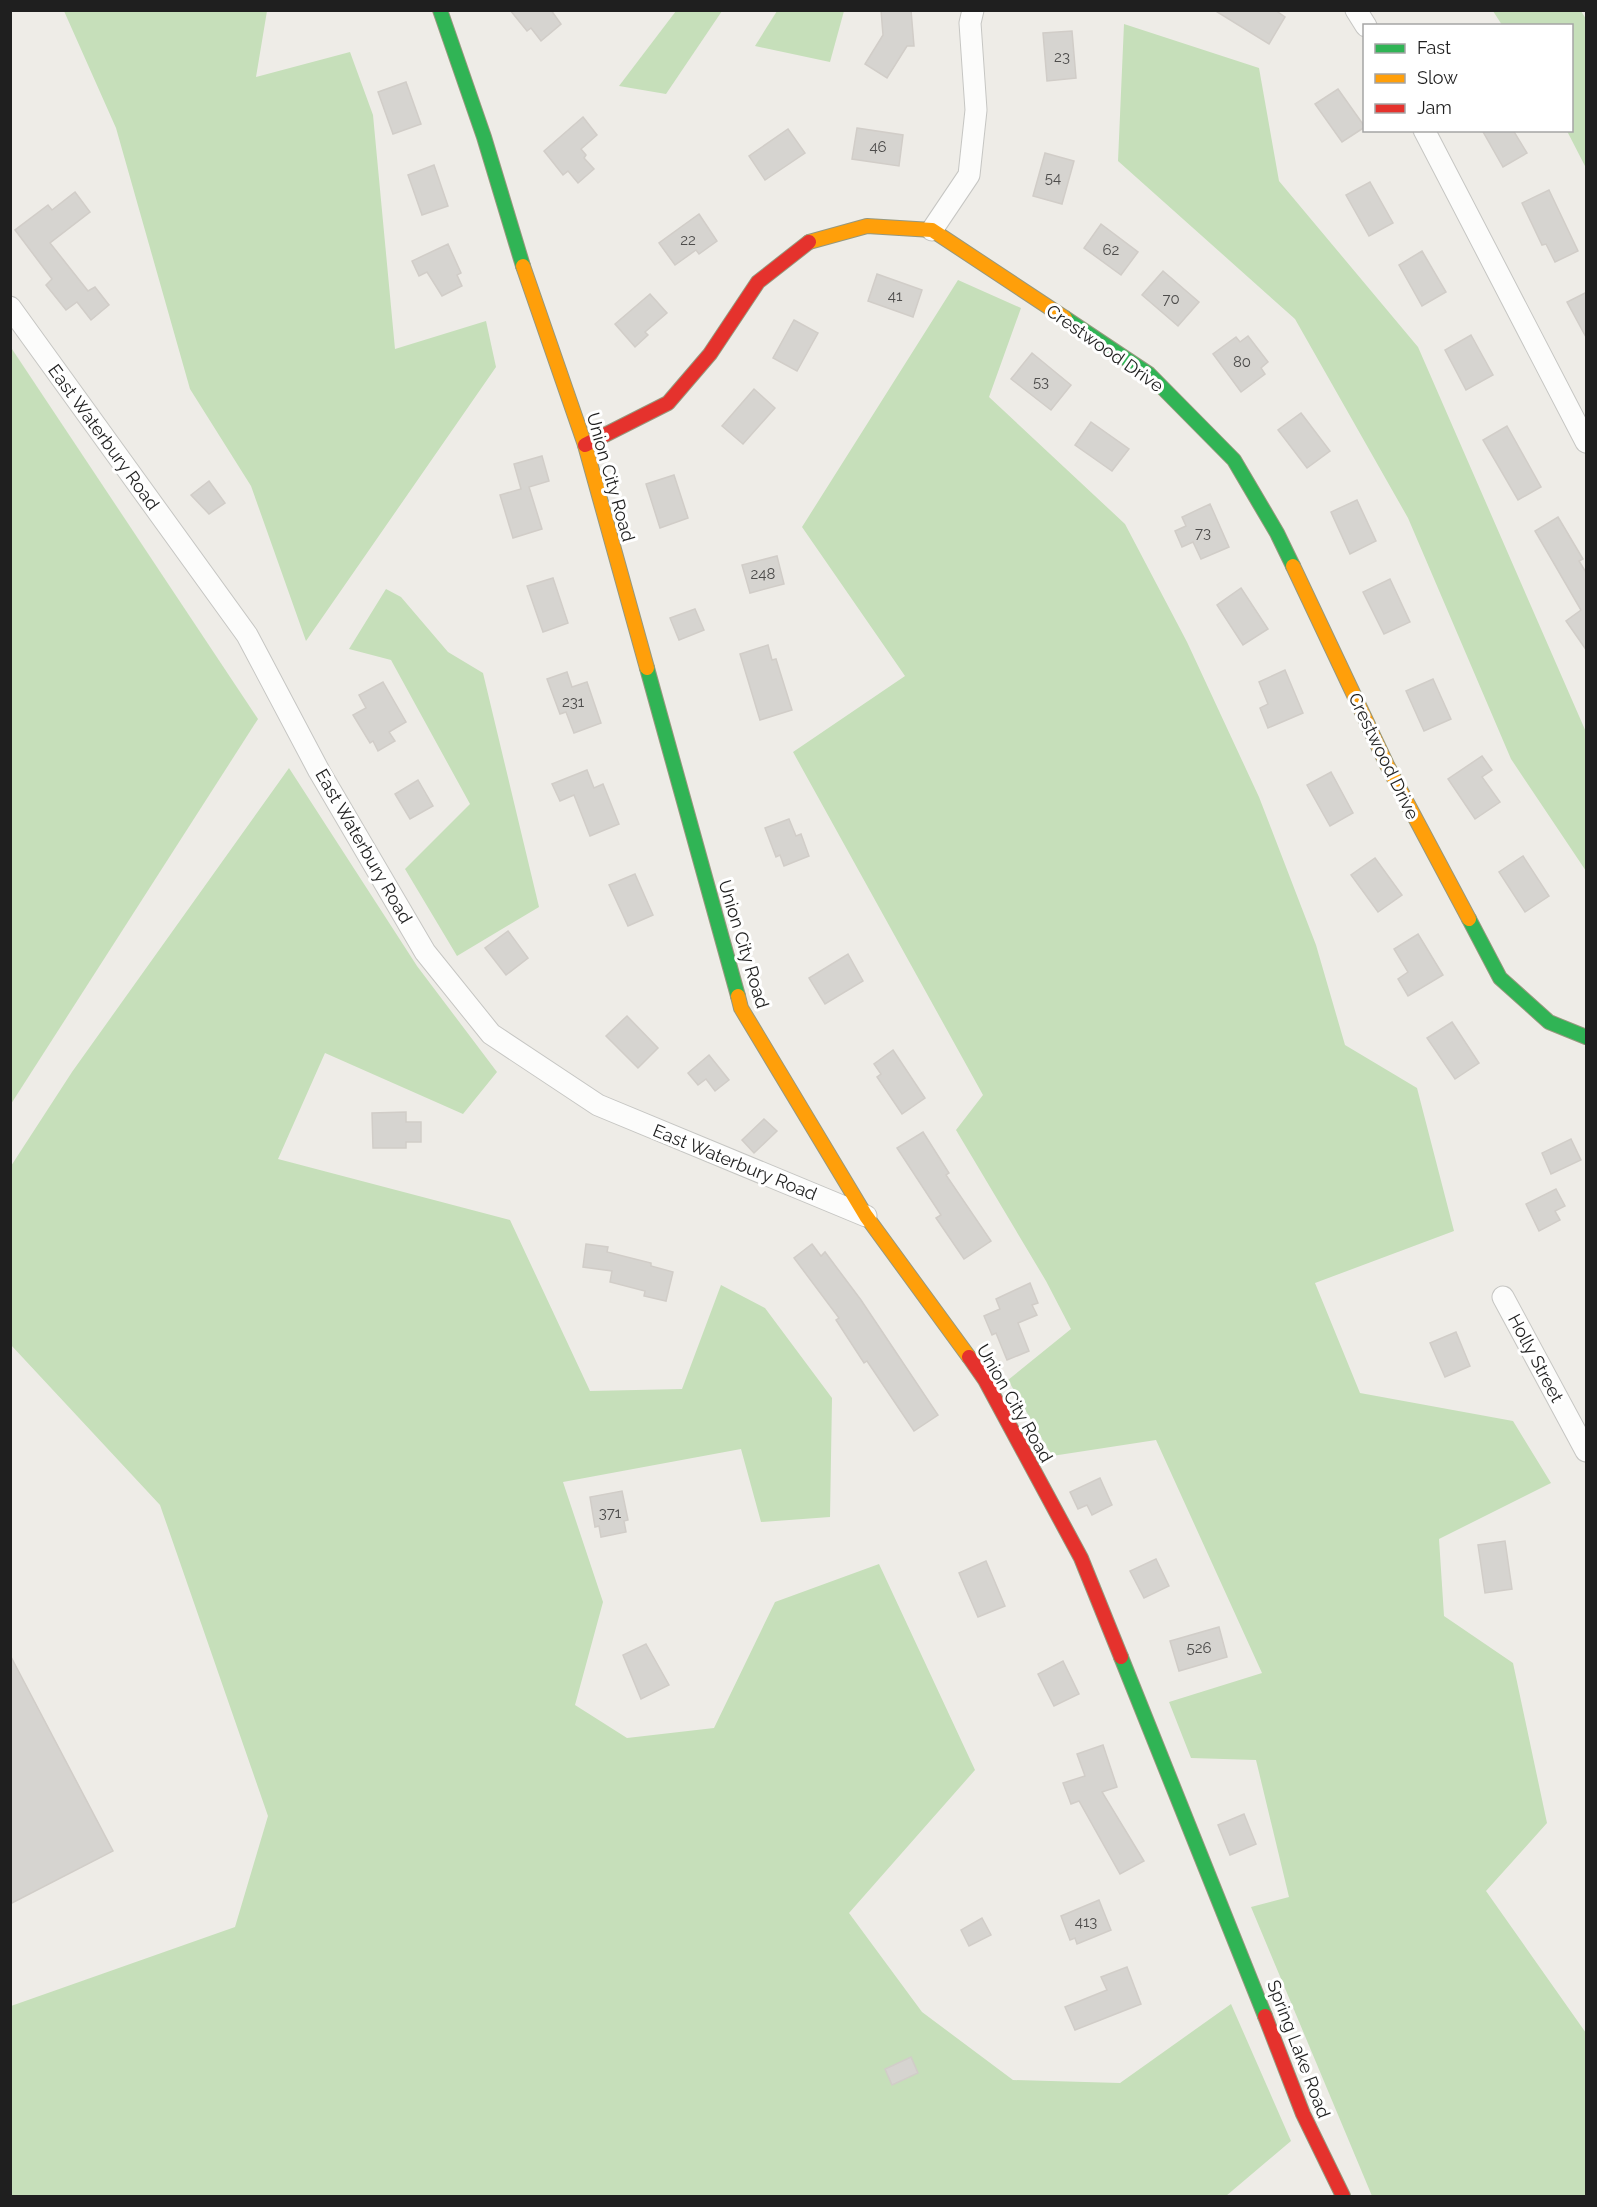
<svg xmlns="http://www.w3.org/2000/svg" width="1597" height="2207" viewBox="0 0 1597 2207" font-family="Raleway,sans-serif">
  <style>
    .forest { fill: #c6dfba }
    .building { fill: #d6d4d0; stroke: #d1cdc8; stroke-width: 1.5 }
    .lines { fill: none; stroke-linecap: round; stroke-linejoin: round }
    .street-casing { stroke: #c6c6c3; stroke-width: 23 }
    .fast-casing { stroke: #96987e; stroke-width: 16 }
    .slow-casing { stroke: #96987e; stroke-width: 16 }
    .jam-casing { stroke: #96987e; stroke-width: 16 }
    .street { stroke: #fcfcfb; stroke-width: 21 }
    .fast { stroke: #30b455; stroke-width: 14 }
    .slow { stroke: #ff9f0a; stroke-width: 14 }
    .jam { stroke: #e5322d; stroke-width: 14 }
    .labels { text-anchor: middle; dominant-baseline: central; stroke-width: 6; stroke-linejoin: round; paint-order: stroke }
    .number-label { font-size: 15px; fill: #4d4c4b }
    .street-label { font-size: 18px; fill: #1f1f1f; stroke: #fff }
  </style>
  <rect width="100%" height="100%" fill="#eeece7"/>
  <g class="forest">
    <path d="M64 11H267L256 77 350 52 373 115 395 349 486 321 496 367 306 641 251 486 190 389 116 128Z"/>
    <path d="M676 11H722L666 94 619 86Z"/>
    <path d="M777 11H844L830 62 755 46Z"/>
    <path d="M1493 11H1581L1586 19V168L1567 131 1572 130V26L1502 25Z"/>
    <path d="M1124 24 1259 68 1279 181 1418 347 1586 732V871L1511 759 1408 518 1295 319 1118 161Z"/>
    <path d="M958 280 1021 308 989 397 1125 524 1187 642 1259 797 1316 945 1345 1045 1417 1088 1454 1231 1315 1283 1360 1393 1513 1421 1551 1483 1439 1539 1444 1616 1513 1663 1547 1823 1486 1891 1586 2033V2196H1372L1251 1907 1289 1897 1256 1760 1191 1758 1169 1702 1262 1673 1156 1440 1052 1456 1008 1380 1071 1329 1046 1281 956 1130 983 1095 793 752 905 676 802 527Z"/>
    <path d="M10 346 258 719 11 1104H10Z"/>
    <path d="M386 589 401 597 448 652 483 673 539 907 457 956 405 869 470 804 391 660 349 649Z"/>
    <path d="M289 768 417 966 497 1072 463 1114 325 1053 278 1159 510 1220 590 1391 682 1389 721 1285 765 1308 832 1398 830 1517 761 1522 741 1449 563 1482 603 1602 575 1705 627 1738 714 1728 775 1602 879 1564 975 1770 849 1913 922 2012 1013 2080 1120 2083 1231 2004 1291 2141 1226 2196H11V2006L235 1927 268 1816 160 1505 11 1345V1166L72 1072Z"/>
  </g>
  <g class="building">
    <path d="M510 10H551L561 24 541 41 531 28 527 31Z"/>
    <path d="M881 10H911L914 46H907L887 78 865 64 883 35Z"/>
    <path d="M1214 10H1275L1285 17 1269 44Z"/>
    <path d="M1072 31 1076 78 1047 81 1043 33Z"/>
    <path d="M406 82 421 124 393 134 378 92Z"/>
    <path d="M1338 89 1365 127 1342 142 1315 104Z"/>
    <path d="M583 117 597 135 581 149 586 155 584 158 594 169 578 183 568 171 563 175 544 151Z"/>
    <path d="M857 128 903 135 899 166 852 159Z"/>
    <path d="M788 129 805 153 765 180 749 156Z"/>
    <path d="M1482 130H1513L1527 153 1503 167Z"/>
    <path d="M1045 153 1074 161 1062 204 1033 196Z"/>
    <path d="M434 165 448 206 422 215 408 175Z"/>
    <path d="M1370 182 1393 223 1369 236 1346 195Z"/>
    <path d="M1549 190 1578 251 1555 262 1546 244 1542 245 1522 203Z"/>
    <path d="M75 192 90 212 50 243 88 291 95 287 109 305 91 320 77 302 66 310 46 285 52 279 15 230 48 205 52 210Z"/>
    <path d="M699 214 717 241 699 254 696 250 675 265 659 243Z"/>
    <path d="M1101 224 1138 252 1121 275 1084 248Z"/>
    <path d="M448 244 461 273 457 275 462 286 442 296 427 272 419 276 412 261Z"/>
    <path d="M1422 251 1446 292 1422 306 1399 265Z"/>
    <path d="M1163 271 1199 302 1178 326 1142 295Z"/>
    <path d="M877 274 922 290 913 317 868 301Z"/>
    <path d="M1587 292V339L1567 302Z"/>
    <path d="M650 294 667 313 645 332 648 335 635 347 615 324Z"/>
    <path d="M794 320 818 333 797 371 773 358Z"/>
    <path d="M1471 335 1493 375 1466 390 1445 350Z"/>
    <path d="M1248 336 1268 362 1261 368 1265 374 1241 392 1213 354 1236 337 1240 342Z"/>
    <path d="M1032 353 1071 385 1051 410 1011 379Z"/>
    <path d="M754 389 775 408 743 444 722 426Z"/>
    <path d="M1301 413 1330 451 1307 468 1278 430Z"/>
    <path d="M1091 422 1129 449 1112 471 1075 445Z"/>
    <path d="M1507 426 1541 487 1518 500 1483 440Z"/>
    <path d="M542 456 549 481 529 487 542 529 513 538 500 495 521 489 514 464Z"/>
    <path d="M674 475 688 518 660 528 646 484Z"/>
    <path d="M209 481 225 503 209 514 191 495Z"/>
    <path d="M1357 500 1376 541 1350 554 1331 512Z"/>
    <path d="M1210 504 1229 547 1201 559 1193 542 1182 547 1175 531 1186 526 1182 517Z"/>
    <path d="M1558 517 1583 559 1579 561 1587 574V651L1566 621 1581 610 1535 531Z"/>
    <path d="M777 556 784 584 750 593 742 565Z"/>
    <path d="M553 578 568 623 543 632 527 586Z"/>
    <path d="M1390 579 1410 622 1384 634 1363 592Z"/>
    <path d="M1241 588 1268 629 1243 645 1217 605Z"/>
    <path d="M695 609 704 630 679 640 670 618Z"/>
    <path d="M768 645 772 660 776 659 792 710 760 720 740 654Z"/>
    <path d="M1285 670 1303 713 1268 728 1260 708 1268 704 1259 682Z"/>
    <path d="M567 672 572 687 587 682 601 723 574 733 566 712 560 714 547 679Z"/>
    <path d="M1433 679 1451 719 1424 731 1406 691Z"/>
    <path d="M383 682 406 722 389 732 395 741 378 751 373 741 370 743 353 715 366 708 359 695Z"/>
    <path d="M1482 756 1492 770 1482 777 1500 802 1475 819 1448 779Z"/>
    <path d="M587 770 594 788 603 784 619 824 590 836 574 795 560 801 552 784Z"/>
    <path d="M1331 772 1353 813 1330 826 1307 785Z"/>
    <path d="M418 780 433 806 410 819 395 794Z"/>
    <path d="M789 819 796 836 801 834 809 856 784 866 780 855 776 857 765 828Z"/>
    <path d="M1523 856 1549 896 1525 912 1499 872Z"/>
    <path d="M1375 858 1402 895 1378 912 1351 875Z"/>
    <path d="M635 874 653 915 628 926 609 885Z"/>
    <path d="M508 931 528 958 506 975 485 948Z"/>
    <path d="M1418 934 1443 975 1408 996 1398 979 1408 972 1394 949Z"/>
    <path d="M848 954 863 981 825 1004 809 978Z"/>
    <path d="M627 1016 658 1048 638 1068 606 1036Z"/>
    <path d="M1452 1022 1479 1063 1455 1079 1427 1038Z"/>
    <path d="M893 1050 925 1098 902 1114 877 1077 881 1074 874 1064Z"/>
    <path d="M709 1055 729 1080 715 1091 706 1079 698 1085 688 1073Z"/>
    <path d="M406 1112V1122H421V1142H406V1148H373L372 1113Z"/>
    <path d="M764 1119 777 1131 754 1153 742 1140Z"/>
    <path d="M923 1132 949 1173 946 1175 991 1241 964 1259 936 1218 941 1215 897 1148Z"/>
    <path d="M1571 1139 1581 1160 1551 1174 1542 1153Z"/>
    <path d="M1556 1189 1565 1206 1555 1211 1560 1220 1539 1231 1526 1204Z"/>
    <path d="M586 1244 608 1247 607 1252 651 1263V1266L673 1272 666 1301 644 1296 645 1291 610 1282 612 1271 583 1267Z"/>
    <path d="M812 1244 821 1256 825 1252 861 1300 938 1415 914 1431 867 1361 864 1363 836 1320 839 1318 794 1258Z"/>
    <path d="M1030 1283 1038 1303 1032 1305 1037 1315 1018 1323 1029 1351 1007 1360 996 1333 992 1335 984 1316 1000 1309 996 1299Z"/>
    <path d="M1456 1332 1470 1366 1445 1377 1430 1343Z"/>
    <path d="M1100 1478 1112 1505 1092 1515 1087 1505 1078 1509 1070 1492Z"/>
    <path d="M622 1491 628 1520 624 1521 626 1532 601 1537 599 1526 595 1527 590 1497Z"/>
    <path d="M1505 1541 1512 1589 1485 1593 1478 1545Z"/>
    <path d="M1156 1559 1169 1586 1144 1598 1130 1571Z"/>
    <path d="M986 1561 1005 1606 978 1617 959 1573Z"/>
    <path d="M1219 1627 1227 1657 1179 1671 1170 1641Z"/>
    <path d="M646 1644 669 1685 641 1699 623 1655Z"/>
    <path d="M10 1655 113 1851 10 1904Z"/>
    <path d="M1063 1661 1079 1694 1054 1706 1038 1674Z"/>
    <path d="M1103 1745 1117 1787 1102 1792 1144 1861 1120 1874 1079 1801 1071 1804 1063 1783 1085 1776 1077 1754Z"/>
    <path d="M1244 1814 1256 1844 1230 1855 1218 1825Z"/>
    <path d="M1099 1900 1111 1930 1077 1944 1075 1938 1070 1940 1061 1916Z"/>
    <path d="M982 1918 991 1935 969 1946 961 1930Z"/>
    <path d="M1127 1967 1141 2004 1075 2030 1065 2007 1107 1990 1101 1977Z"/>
    <path d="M911 2057 918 2073 892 2085 885 2069Z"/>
  </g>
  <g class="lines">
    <g class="street-casing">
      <g id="street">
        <path d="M1356 10 1366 26"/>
        <path d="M1424 130 1586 442"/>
        <path d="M932 230 969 175 976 110 970 23 973 10"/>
        <path d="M10 307 247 635 319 771 425 952 491 1034 598 1105 866 1216"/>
        <path d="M1503 1297 1586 1451"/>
      </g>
    </g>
    <g class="fast-casing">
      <g id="fast">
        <path d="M440 10 484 137 523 266"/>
        <path d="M1065 318 1149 374 1234 460 1277 533 1293 566"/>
        <path d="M647 668 738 996"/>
        <path d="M1469 919 1500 978 1549 1022 1586 1037"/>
        <path d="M1121 1657 1265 2016"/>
      </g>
    </g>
    <g class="slow-casing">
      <g id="slow">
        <path d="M809 242 867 226 932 230 1065 318"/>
        <path d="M523 266 585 445 647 668"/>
        <path d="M1293 566 1387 765 1469 919"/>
        <path d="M738 996 741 1008 866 1216 969 1357"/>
      </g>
    </g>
    <g class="jam-casing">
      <g id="jam">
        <path d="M585 445 668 403 710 354 758 282 809 242"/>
        <path d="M969 1357 985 1380 1081 1558 1121 1657"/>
        <path d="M1265 2016 1303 2114 1343 2196"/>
      </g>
    </g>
    <use href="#street" class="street"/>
    <use href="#fast" class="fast"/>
    <use href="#slow" class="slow"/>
    <use href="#jam" class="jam"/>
  </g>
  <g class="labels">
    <g class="number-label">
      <text x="1062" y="57">23</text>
      <text x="878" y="147">46</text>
      <text x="1053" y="178">54</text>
      <text x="688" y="240">22</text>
      <text x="1111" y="250">62</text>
      <text x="895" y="296">41</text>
      <text x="1171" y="299">70</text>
      <text x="1242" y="362">80</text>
      <text x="1041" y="382">53</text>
      <text x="1203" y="533">73</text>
      <text x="763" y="574">248</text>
      <text x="573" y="702">231</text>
      <text x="610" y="1513">371</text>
      <text x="1199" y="1648">526</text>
      <text x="1086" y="1922">413</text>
    </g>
    <g class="street-label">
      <text transform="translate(1105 348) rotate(35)">Crestwood Drive</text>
      <text transform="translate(104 437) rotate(54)">East Waterbury Road</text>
      <text transform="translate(611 477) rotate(74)">Union City Road</text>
      <text transform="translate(1384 756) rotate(64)">Crestwood Drive</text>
      <text transform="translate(364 846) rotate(60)">East Waterbury Road</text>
      <text transform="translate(744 944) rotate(73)">Union City Road</text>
      <text transform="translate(735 1162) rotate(22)">East Waterbury Road</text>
      <text transform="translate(1536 1358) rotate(62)">Holly Street</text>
      <text transform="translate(1015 1403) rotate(60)">Union City Road</text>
      <text transform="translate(1299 2049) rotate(69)">Spring Lake Road</text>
    </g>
  </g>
  <rect width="1597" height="2207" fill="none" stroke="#1f1f1f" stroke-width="24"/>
  <rect x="1363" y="24" width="210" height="108" fill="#ffffff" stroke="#a5a5a5" stroke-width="1.5"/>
  <rect x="1375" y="44" width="30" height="9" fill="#30b455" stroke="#a5a5a5" stroke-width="1.5"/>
  <text x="1417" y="54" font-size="18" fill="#1f1f1f">Fast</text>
  <rect x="1375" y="74" width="30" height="9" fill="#ff9f0a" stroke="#a5a5a5" stroke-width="1.5"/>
  <text x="1417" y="84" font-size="18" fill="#1f1f1f">Slow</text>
  <rect x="1375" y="104" width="30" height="9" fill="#e5322d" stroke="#a5a5a5" stroke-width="1.5"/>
  <text x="1417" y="114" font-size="18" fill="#1f1f1f">Jam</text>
</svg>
